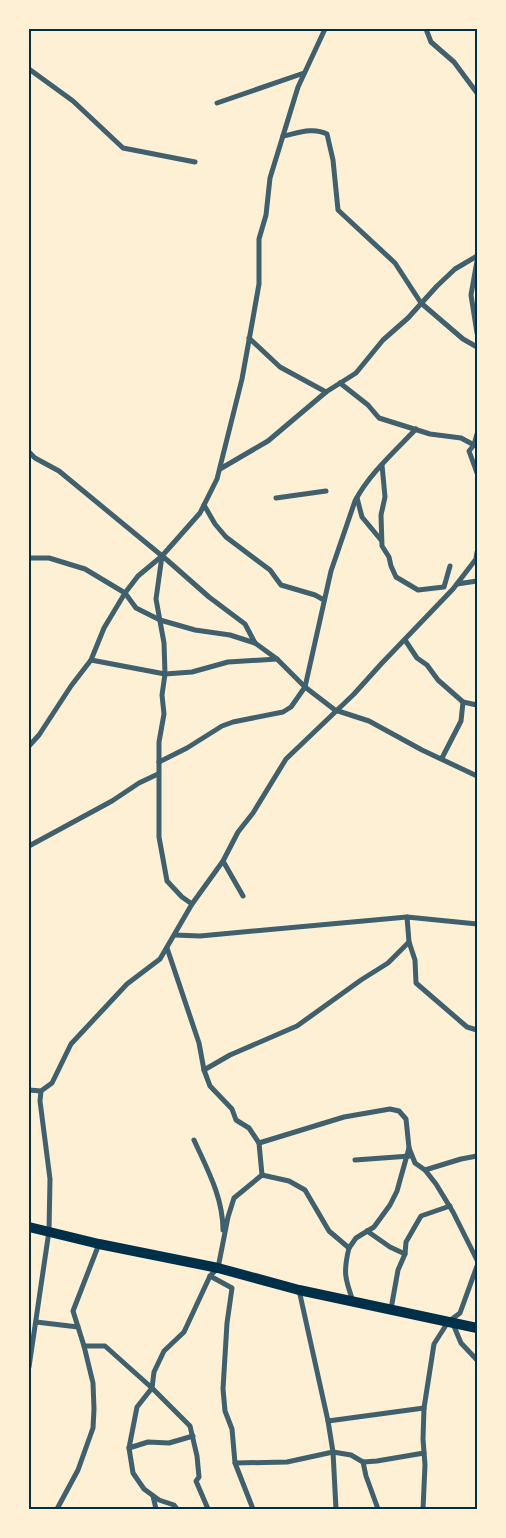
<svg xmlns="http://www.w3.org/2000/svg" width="506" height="1538" viewBox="0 0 506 1538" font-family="'Noto Sans',sans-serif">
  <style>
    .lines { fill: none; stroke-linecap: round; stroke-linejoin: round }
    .minor { stroke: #3f606c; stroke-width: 5 }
    .trunk { stroke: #003049; stroke-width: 10 }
    .neatline { fill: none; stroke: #003049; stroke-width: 2 }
  </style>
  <rect width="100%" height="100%" fill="#fdf0d5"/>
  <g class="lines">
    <g class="minor">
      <path d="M426 29 431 42 454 62 477 93"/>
      <path d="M29 69 73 101 123 148 195 162"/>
      <path d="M217 103 304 73"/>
      <path d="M283 136C298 133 313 127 327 134L333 160 338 210 395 263 421 303 463 339 477 347"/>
      <path d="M477 261 471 295 477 333"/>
      <path d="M249 338 280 367 326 392"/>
      <path d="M340 383 368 405 379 418 430 434 461 438 474 445"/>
      <path d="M477 434 474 445 469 451 477 473"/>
      <path d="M29 452 35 458 59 471 167 560 209 597 245 624 255 643 277 659 305 687 335 710 369 721 422 750 477 776"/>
      <path d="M382 465 385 497 381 515 382 546 389 557 391 566 396 577 418 590 444 587 450 566"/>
      <path d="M220 469 268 441 326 392 356 373 383 340 408 318 437 286 455 269 477 256"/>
      <path d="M276 498 326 491"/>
      <path d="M357 498 362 517 381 540"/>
      <path d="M204 505 215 524 226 537 270 570 281 585 315 595 324 600"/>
      <path d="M162 556 156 599 164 643 165 674 162 695 164 714 159 742V837L167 881 182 897 192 904"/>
      <path d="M29 558H49L85 569 125 593 138 576 162 556 200 513 217 479 242 379 253 318 259 284V239L266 215 270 178 298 87 325 29"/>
      <path d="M457 584 477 581"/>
      <path d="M405 640 417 658 427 665 438 680 463 702 477 705"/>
      <path d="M91 660 165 674 192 672 228 662 277 659"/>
      <path d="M29 746 39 735 71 686 91 660 104 628 125 593 136 608 160 620 195 630 230 635 255 643"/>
      <path d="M442 758 461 721 463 702"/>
      <path d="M159 762 187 748 222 726 233 722 283 712 291 707 305 687 331 571 355 501C369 474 395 451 416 429"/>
      <path d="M29 846 112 801 139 783 158 774"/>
      <path d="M223 861 243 896"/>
      <path d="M407 917 409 942 415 960 416 983 467 1027 477 1030"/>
      <path d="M175 935 200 936 407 917 477 924"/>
      <path d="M167 948 199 1043 204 1070 210 1086 232 1109 236 1120 249 1128 259 1143 262 1175"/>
      <path d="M204 1070 230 1055 297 1026 361 980 388 963 409 942"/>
      <path d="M29 1090 41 1091"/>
      <path d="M194 1140C207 1169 223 1197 223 1230"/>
      <path d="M259 1143 344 1117 390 1109 399 1111 406 1119 409 1148 415 1163 425 1170 436 1184 453 1212 477 1260"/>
      <path d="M355 1160 410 1156"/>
      <path d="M425 1170 461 1159 477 1156"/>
      <path d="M262 1175 289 1181 305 1190 329 1231 349 1248C343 1272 345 1279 353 1301"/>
      <path d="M367 1231 390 1247 405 1254"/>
      <path d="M349 1248 356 1238 374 1227 390 1205 397 1191 409 1148"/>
      <path d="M210 1276 232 1288 227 1323 223 1389 225 1411 232 1429 235 1463 253 1509"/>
      <path d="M299 1290 328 1421 333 1452 336 1509"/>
      <path d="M391 1309 398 1270 405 1254 406 1242 421 1216 450 1206"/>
      <path d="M36 1322 78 1327"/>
      <path d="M453 1324 461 1343 477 1360"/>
      <path d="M84 1346H105L152 1388 190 1426 197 1456 199 1477 196 1481 208 1509"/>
      <path d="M29 1367 49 1231 50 1179 40 1101 41 1091 52 1083 71 1044 127 984 160 959 192 904 223 861 238 832 253 813 286 759 354 694 382 663 453 589 476 559 477 552"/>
      <path d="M328 1421 424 1408"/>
      <path d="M129 1448 148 1442 169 1443 193 1436"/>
      <path d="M363 1462 366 1476 378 1509"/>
      <path d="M235 1463 287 1462 333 1452 351 1455 363 1462 377 1461 424 1453"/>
      <path d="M153 1496 156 1509"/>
      <path d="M57 1509 78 1470 93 1428 94 1409 93 1383 84 1346 73 1311 99 1244"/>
      <path d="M177 1509 174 1505 159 1500 144 1489 133 1473 129 1448 137 1407 152 1388 154 1372 164 1351 184 1332 210 1276 218 1268 228 1217 234 1198 262 1175"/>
      <path d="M423 1509 425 1465 423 1439 424 1408 434 1344 448 1322 460 1313 477 1266"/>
    </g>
    <path class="trunk" d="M29 1227 99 1244 218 1268 299 1290 477 1328"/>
  </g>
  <rect width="506" height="1538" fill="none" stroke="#fdf0d5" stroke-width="60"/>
  <rect x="30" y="30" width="446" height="1478" class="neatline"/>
</svg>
